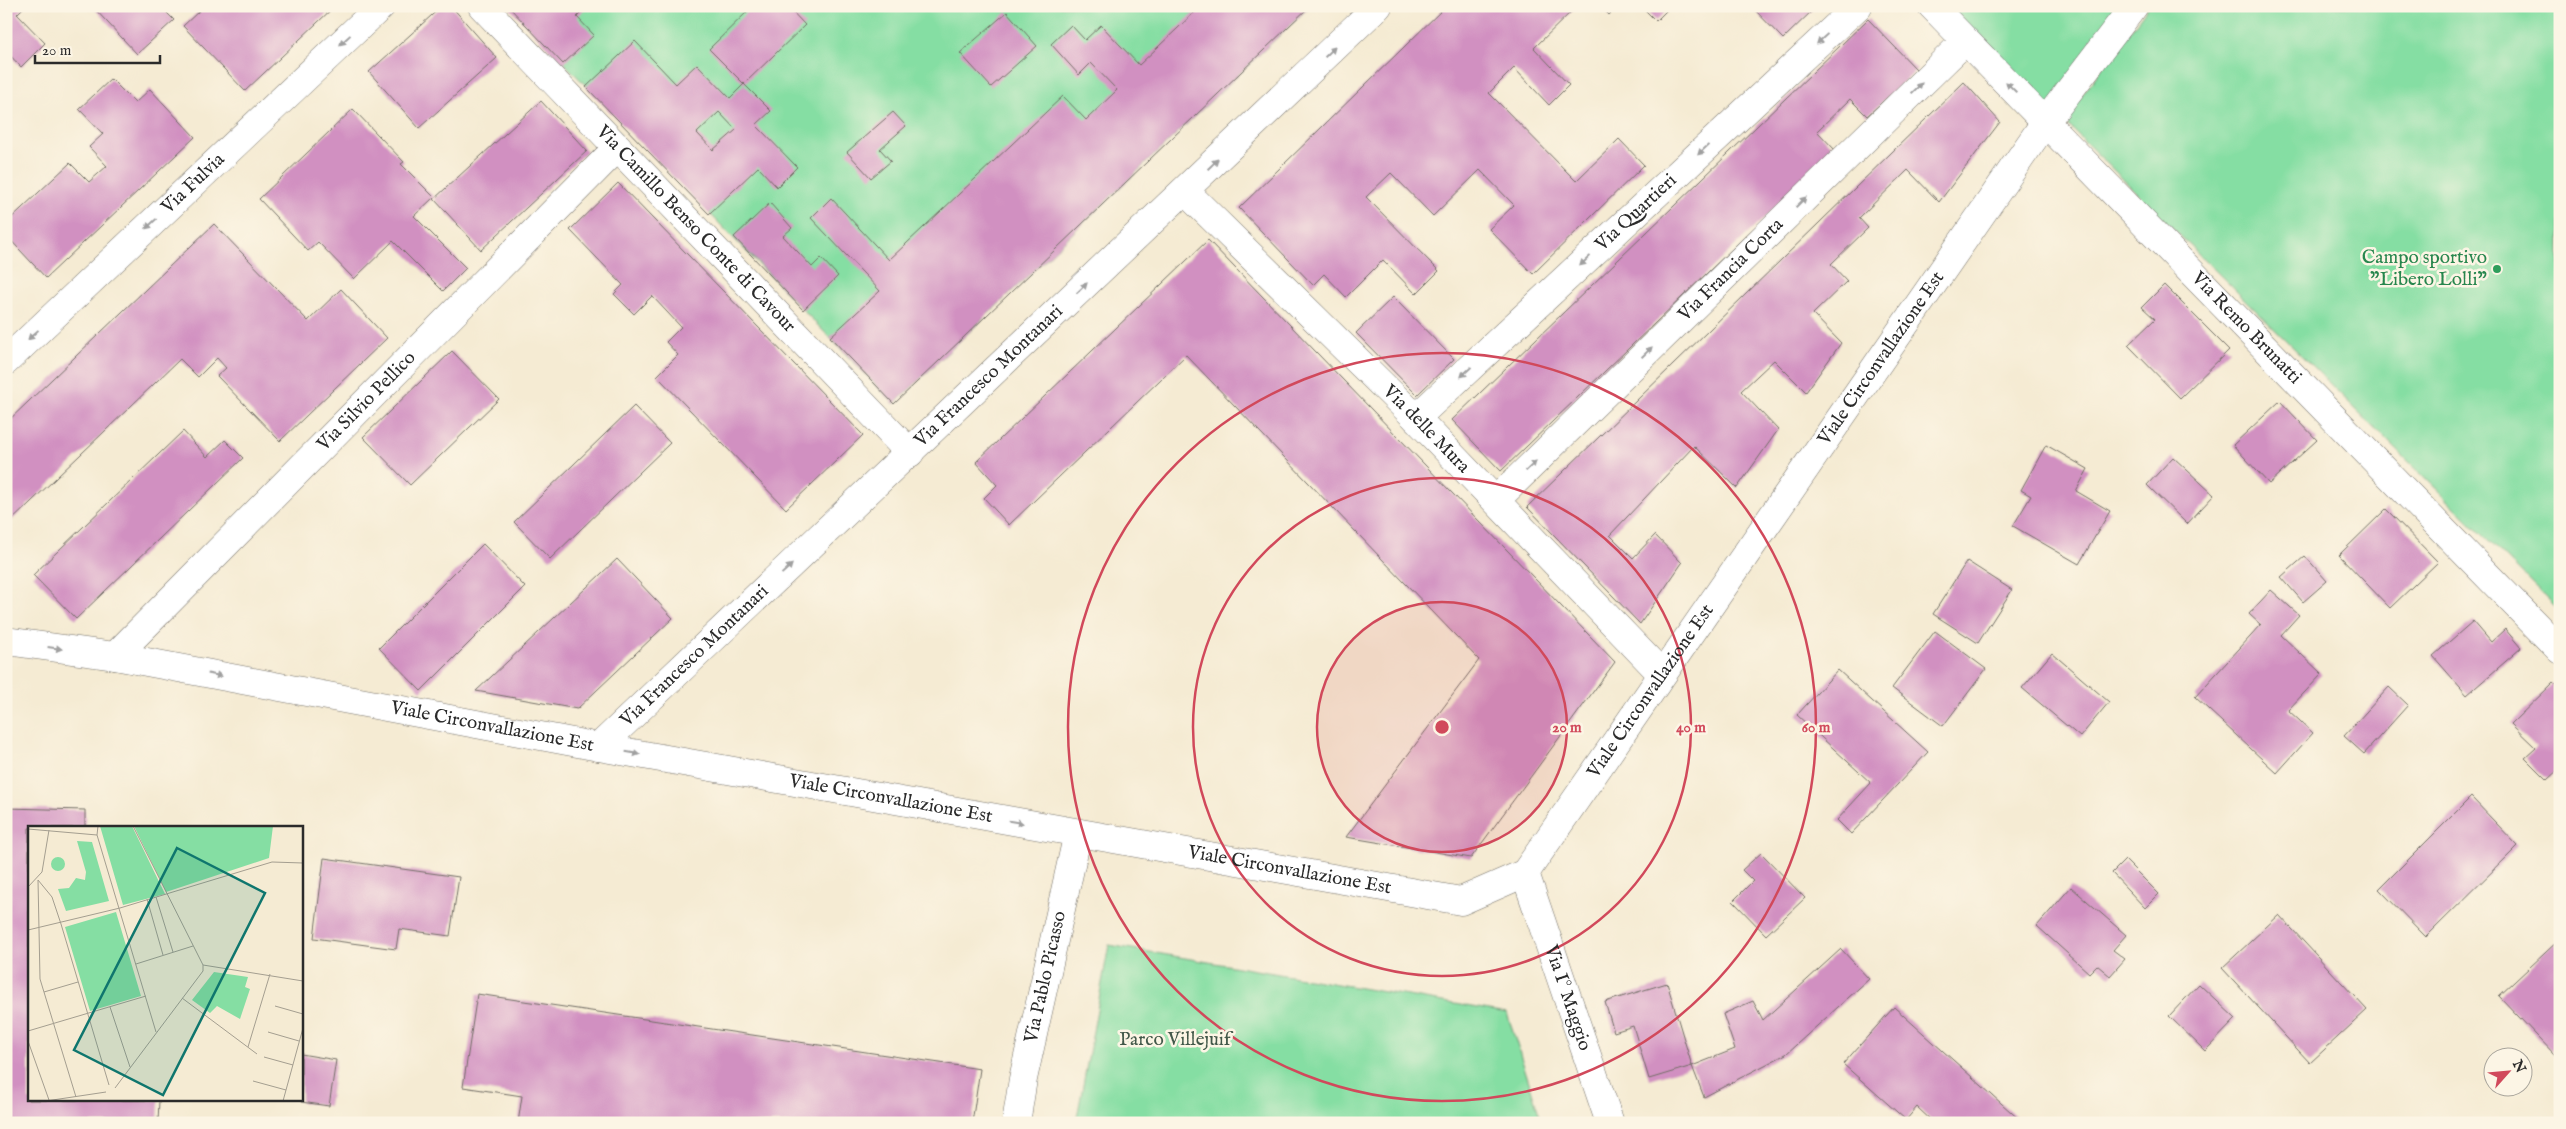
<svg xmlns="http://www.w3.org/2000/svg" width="2566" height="1129" viewBox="0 0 2566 1129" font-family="'IM FELL English',serif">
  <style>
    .green { fill: #85dea3; stroke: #588467 }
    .building { fill: #d190c1; fill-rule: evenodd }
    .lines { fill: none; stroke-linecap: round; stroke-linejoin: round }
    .minor-casing { stroke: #726e66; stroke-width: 29 }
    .secondary-casing { stroke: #726e66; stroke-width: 29 }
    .minor { stroke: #fff; stroke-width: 28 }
    .secondary { stroke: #fff; stroke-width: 28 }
    .oneway { fill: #a0a0a0 }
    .ring { fill: none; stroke: #d1495b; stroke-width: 2.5 }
    .leisure-dot { fill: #2e9e5b; stroke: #fcf5e5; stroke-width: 2 }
    .labels { text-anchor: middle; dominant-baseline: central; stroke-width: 5; stroke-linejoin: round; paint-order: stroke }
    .street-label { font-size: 19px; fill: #2b2b2b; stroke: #fcf5e5 }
    .leisure-label { font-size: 19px; fill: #27864d; stroke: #fcf5e5; text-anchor: end }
    .park-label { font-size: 19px; fill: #425849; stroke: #fcf5e5 }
    .inset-road { fill: none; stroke: #a49e90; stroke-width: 1 }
    .view { fill: #0f766e; fill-opacity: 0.15; stroke: #0f766e; stroke-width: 2.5 }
    .inset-edge { fill: none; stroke: #2b2b2b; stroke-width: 2.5 }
    .centre { fill: #d1495b; stroke: #fcf5e5; stroke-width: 2.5 }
    .ring-label { font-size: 15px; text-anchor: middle; font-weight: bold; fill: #d1495b; stroke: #fcf5e5; stroke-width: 5; stroke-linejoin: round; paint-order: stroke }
  </style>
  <rect width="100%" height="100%" fill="#fcf5e5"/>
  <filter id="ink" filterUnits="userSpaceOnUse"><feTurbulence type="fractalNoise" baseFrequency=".02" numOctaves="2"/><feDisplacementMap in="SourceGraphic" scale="10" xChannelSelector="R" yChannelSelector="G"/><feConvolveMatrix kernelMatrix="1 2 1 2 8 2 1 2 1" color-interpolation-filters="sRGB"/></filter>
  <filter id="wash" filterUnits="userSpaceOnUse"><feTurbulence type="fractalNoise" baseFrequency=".0096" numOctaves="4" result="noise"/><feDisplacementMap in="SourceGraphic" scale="20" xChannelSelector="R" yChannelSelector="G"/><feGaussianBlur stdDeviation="1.12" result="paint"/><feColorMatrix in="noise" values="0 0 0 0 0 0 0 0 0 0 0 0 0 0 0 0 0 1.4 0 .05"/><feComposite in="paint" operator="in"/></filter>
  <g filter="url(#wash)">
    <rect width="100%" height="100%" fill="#f5ebd3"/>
    <g class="green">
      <path d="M509 6H1310L894 404Z"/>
      <path d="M1941 6H2133L2046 121Z"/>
      <path d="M2149 6H2560V611L2063 120Z"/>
      <path d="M1109 945 1507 1013 1542 1123H1076Z"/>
    </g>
    <g id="blocks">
      <g class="building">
        <path d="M6 6H25L17 14 45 43 21 67 6 51Z"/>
        <path d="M92 6H160L174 20 137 54Z"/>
        <path d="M197 6H335L245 91 183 26 200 10Z"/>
        <path d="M442 6H451L497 58 419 128 369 72Z"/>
        <path d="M508 6H588L577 17 594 35 563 64Z"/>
        <path d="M753 6H787L805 25 744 84 709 49Z"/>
        <path d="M1194 6H1310L894 404 830 337 880 291 811 218 831 198 889 260 1063 96 1086 120 1117 90 1091 63 1079 75 1051 44 1071 25 1085 40 1101 25 1139 65 1197 10Z"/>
        <path d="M1446 6H1577L1534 48 1569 85 1549 105 1514 68 1489 93 1576 181 1619 139 1644 165 1533 274 1489 229 1514 205 1480 170 1433 216 1391 173 1366 197 1439 271 1416 294 1383 260 1346 297 1324 274 1313 285 1239 208Z"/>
        <path d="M1601 6H1617L1609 15Z"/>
        <path d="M1641 6H1671L1656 21Z"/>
        <path d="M1751 6H1817L1783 39Z"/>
        <path d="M1007 12 1037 46 991 87 960 53Z"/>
        <path d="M1868 19 1917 70 1867 116 1850 99 1817 131 1835 150 1501 471 1452 420Z"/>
        <path d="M635 41 676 84 697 64 730 98 744 84 771 111 756 125 797 167 777 187 758 167 709 214 586 87ZM719 112 736 130 713 150 697 133Z"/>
        <path d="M111 79 135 103 150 89 195 137 46 278 6 235V223L70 163 89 182 107 166 89 147 103 134 79 109Z"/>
        <path d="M1964 82 2000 122 1939 202 1908 170 1859 218 1868 228 1831 264 1847 281 1813 314 1841 343 1806 392 1774 360 1741 391 1778 430 1737 488 1694 446 1610 535 1633 558 1655 535 1682 563 1640 624 1527 507Z"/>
        <path d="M541 101 587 151 481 250 434 199Z"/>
        <path d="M353 109 404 162 401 164 434 197 414 216 466 268 443 291 393 241 354 279 318 242 308 251 259 199Z"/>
        <path d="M893 112 906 126 880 149 891 161 871 178 847 152Z"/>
        <path d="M618 183 863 435 786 509 657 376 678 355 666 342 681 327 652 296 634 314 614 294 623 285 570 230Z"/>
        <path d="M770 203 792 228 783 236 812 267 821 258 838 276 803 310 734 237Z"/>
        <path d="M214 224 308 321 341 289 387 338 280 441 217 376 226 368 217 358 198 377 180 359 6 526V423Z"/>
        <path d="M1208 240 1615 662 1471 858 1346 837 1479 660 1186 355 1009 525 984 498 997 485 976 462Z"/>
        <path d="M2164 285 2229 350 2180 398 2128 345 2155 319 2142 307Z"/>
        <path d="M1393 297 1454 359 1417 395 1356 333Z"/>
        <path d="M452 351 499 399 410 485 363 437Z"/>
        <path d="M2280 401 2317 440 2269 484 2233 445Z"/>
        <path d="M634 406 670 443 550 559 514 522Z"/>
        <path d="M183 431 207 457 225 440 243 458 76 619 33 575Z"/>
        <path d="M2046 445 2088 469 2076 491 2110 511 2079 564 2013 526 2031 496 2021 490Z"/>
        <path d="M2173 457 2214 495 2187 524 2147 485Z"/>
        <path d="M2386 509 2438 562 2390 608 2339 555Z"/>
        <path d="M483 544 525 587 421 691 379 648Z"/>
        <path d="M2305 556 2327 581 2303 602 2281 577Z"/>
        <path d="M617 559 673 618 577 709 476 691Z"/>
        <path d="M1967 561 2012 590 1978 643 1933 614Z"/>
        <path d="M2271 590 2299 615 2281 635 2322 674 2288 710 2313 733 2277 773 2195 697 2261 625 2249 614Z"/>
        <path d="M2473 621 2491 642 2505 629 2521 648 2467 695 2433 656Z"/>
        <path d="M1935 631 1986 669 1943 726 1892 688Z"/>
        <path d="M2052 653 2109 702 2080 737 2022 688Z"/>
        <path d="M1838 670 1928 752 1851 834 1837 820 1871 783 1797 715Z"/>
        <path d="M2553 683 2560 690V768L2547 780 2525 758 2536 748 2511 724Z"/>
        <path d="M2389 687 2408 705 2364 754 2344 736Z"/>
        <path d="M2471 797 2518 846 2426 937 2379 889Z"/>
        <path d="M6 808 85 810V828H29V1100H159L158 1123H6Z"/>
        <path d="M1761 853 1805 898 1766 935 1733 901 1753 881 1742 870Z"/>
        <path d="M324 858 459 877 450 936 399 929 396 949 314 938Z"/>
        <path d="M2125 860 2159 894 2145 908 2112 873Z"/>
        <path d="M2071 887 2126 935 2113 950 2125 959 2110 976 2097 965 2089 973 2037 926Z"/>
        <path d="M2279 915 2367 1010 2310 1063 2222 968Z"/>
        <path d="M2560 939V1052L2556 1056 2499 996Z"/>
        <path d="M1841 949 1869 979 1786 1054 1704 1097 1692 1066 1649 1079 1633 1026 1614 1032 1605 1002 1667 983 1692 1066 1735 1049 1723 1014 1753 1001 1763 1020Z"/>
        <path d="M2199 984 2236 1019 2205 1051 2169 1016Z"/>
        <path d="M477 994 980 1069 972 1123H518L522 1096 463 1087Z"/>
        <path d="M1894 1007 2021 1121 2019 1123H1934L1917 1107 1906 1120 1843 1064Z"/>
        <path d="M301 1054 336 1060 329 1106 301 1102Z"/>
      </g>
    </g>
  </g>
  <g filter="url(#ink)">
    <use href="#blocks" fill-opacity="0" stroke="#726e66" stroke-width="1"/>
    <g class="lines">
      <g class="minor-casing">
        <g id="minor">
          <path id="s1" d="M482 6 910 453"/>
          <path id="s2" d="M1932 6 2560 650"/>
          <path id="s3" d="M1185 191 1416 418 1662 674"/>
          <path id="s4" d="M6 361 381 6"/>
          <path id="s5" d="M1416 418 1858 6"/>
          <path id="s6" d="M1496 500 1965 41"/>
          <path id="s7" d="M115 656 618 147"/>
          <path id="s8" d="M599 747 1378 6"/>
          <path id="s9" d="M1525 873 1610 1123"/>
          <path id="s10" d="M1016 1123 1023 1079 1078 833"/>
        </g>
      </g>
      <g class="secondary-casing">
        <g id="secondary">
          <path id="s11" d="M6 641 115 656 599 747 1461 901 1525 873 2046 121 2134 6"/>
        </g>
      </g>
      <use href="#minor" class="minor"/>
      <use href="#secondary" class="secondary"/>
    </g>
    <defs><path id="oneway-solid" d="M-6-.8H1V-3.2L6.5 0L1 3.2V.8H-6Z" transform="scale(1.25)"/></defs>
    <g class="oneway">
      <use href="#oneway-solid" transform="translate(1822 39) rotate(137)"/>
      <use href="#oneway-solid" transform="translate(345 40) rotate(137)"/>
      <use href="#oneway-solid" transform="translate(1330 52) rotate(-44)"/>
      <use href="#oneway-solid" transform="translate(2011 87) rotate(-135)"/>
      <use href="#oneway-solid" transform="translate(1917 88) rotate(-44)"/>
      <use href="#oneway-solid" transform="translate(1703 150) rotate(137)"/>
      <use href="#oneway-solid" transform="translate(1213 164) rotate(-44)"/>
      <use href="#oneway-solid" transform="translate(1801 202) rotate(-44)"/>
      <use href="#oneway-solid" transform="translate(151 224) rotate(137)"/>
      <use href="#oneway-solid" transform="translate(1585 261) rotate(137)"/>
      <use href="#oneway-solid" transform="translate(1082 288) rotate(-44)"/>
      <use href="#oneway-solid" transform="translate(33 335) rotate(137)"/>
      <use href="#oneway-solid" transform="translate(1647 352) rotate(-44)"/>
      <use href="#oneway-solid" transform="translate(1466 372) rotate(137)"/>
      <use href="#oneway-solid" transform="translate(1531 466) rotate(-44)"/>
      <use href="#oneway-solid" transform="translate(787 569) rotate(-43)"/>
      <use href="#oneway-solid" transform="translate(55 648) rotate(8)"/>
      <use href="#oneway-solid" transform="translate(215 675) rotate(11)"/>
      <use href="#oneway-solid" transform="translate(633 753) rotate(10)"/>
      <use href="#oneway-solid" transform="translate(1016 822) rotate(10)"/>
    </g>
  </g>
  <circle cx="1442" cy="727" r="125" fill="#d1495b" fill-opacity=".12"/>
  <g class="ring">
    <circle cx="1442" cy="727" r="125"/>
    <circle cx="1442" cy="727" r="249"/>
    <circle cx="1442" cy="727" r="374"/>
  </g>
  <circle class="leisure-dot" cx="2497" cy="269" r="5"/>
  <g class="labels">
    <g class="street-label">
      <text stroke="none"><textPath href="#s4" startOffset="258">Via Fulvia</textPath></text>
      <text stroke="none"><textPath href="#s5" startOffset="301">Via Quartieri</textPath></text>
      <text stroke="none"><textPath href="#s1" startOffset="309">Via Camillo Benso Conte di Cavour</textPath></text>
      <text stroke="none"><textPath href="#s6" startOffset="329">Via Francia Corta</textPath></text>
      <text stroke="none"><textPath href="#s2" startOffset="450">Via Remo Brunatti</textPath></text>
      <text stroke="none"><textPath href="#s11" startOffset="2174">Viale Circonvallazione Est</textPath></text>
      <text stroke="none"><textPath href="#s8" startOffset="538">Via Francesco Montanari</textPath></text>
      <text stroke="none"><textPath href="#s7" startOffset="358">Via Silvio Pellico</textPath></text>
      <text stroke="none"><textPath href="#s3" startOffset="339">Via delle Mura</textPath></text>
      <text stroke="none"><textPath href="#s8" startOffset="132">Via Francesco Montanari</textPath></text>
      <text stroke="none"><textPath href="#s11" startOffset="1769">Viale Circonvallazione Est</textPath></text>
      <text stroke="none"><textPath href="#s11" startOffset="494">Viale Circonvallazione Est</textPath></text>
      <text stroke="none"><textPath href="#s11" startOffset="899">Viale Circonvallazione Est</textPath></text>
      <text stroke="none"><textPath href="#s11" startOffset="1304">Viale Circonvallazione Est</textPath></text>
      <text stroke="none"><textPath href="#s10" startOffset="149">Via Pablo Picasso</textPath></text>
      <text stroke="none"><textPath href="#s9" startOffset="132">Via I° Maggio</textPath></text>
    </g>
    <g class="leisure-label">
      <text x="2487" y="258">Campo sportivo<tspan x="2487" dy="22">"Libero Lolli"</tspan></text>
    </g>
    <g class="park-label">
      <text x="1175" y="1040">Parco Villejuif</text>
    </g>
  </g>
  <g transform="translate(28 826)">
    <rect width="275" height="275" fill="#f5ebd3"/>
    <path d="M72 0H104L137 68 95 79ZM106 0H245L241 32 138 66ZM49 15 64 16 81 75 38 85 30 63 41 62 48 52 57 54 58 46ZM23 38a7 7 0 1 1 14 0a7 7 0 1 1-14 0ZM88 86 113 170 62 185 37 101ZM186 146 220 151 217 161 222 163 212 193 189 180 182 187 164 174Z" fill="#85dea3"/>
    <path class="inset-road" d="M70 0 69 9 128 206M0 3 69 9M10 54 12 153 48 271M10 54 24 71 33 98 81 259M0 61 14 46 21 4M128 71 145 126M119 73 135 129M0 104 92 82 244 36 275 37M108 138 165 120M175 139 275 155M16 166 50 156M154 172 229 228M247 180 275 188M82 181 102 241M0 205 118 170M240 206 271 215M0 215 21 274M220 221 242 148M236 231 265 239M225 255 258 264M87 262 175 145V139L105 0M18 275 78 266M255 275 275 202"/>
    <path class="view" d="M149 22 237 67 135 269 46 224Z"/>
    <rect width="275" height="275" class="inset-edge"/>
  </g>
  <circle cx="1442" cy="727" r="8" class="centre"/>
  <g class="ring-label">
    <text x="1567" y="732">20 m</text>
    <text x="1691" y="732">40 m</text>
    <text x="1816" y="732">60 m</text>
  </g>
  <rect width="2566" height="1129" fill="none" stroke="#fcf5e5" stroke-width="25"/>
  <g transform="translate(2508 1072) rotate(63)"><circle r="24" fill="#fcf5e5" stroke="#a8a49b"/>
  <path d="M0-4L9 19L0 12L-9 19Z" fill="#d1495b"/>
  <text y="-8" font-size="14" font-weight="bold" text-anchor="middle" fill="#2b2b2b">N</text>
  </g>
  <path d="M35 55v8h125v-8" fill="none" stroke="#2b2b2b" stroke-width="2.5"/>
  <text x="42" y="55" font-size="15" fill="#2b2b2b" stroke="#fcf5e5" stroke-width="4" paint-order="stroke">20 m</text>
</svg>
